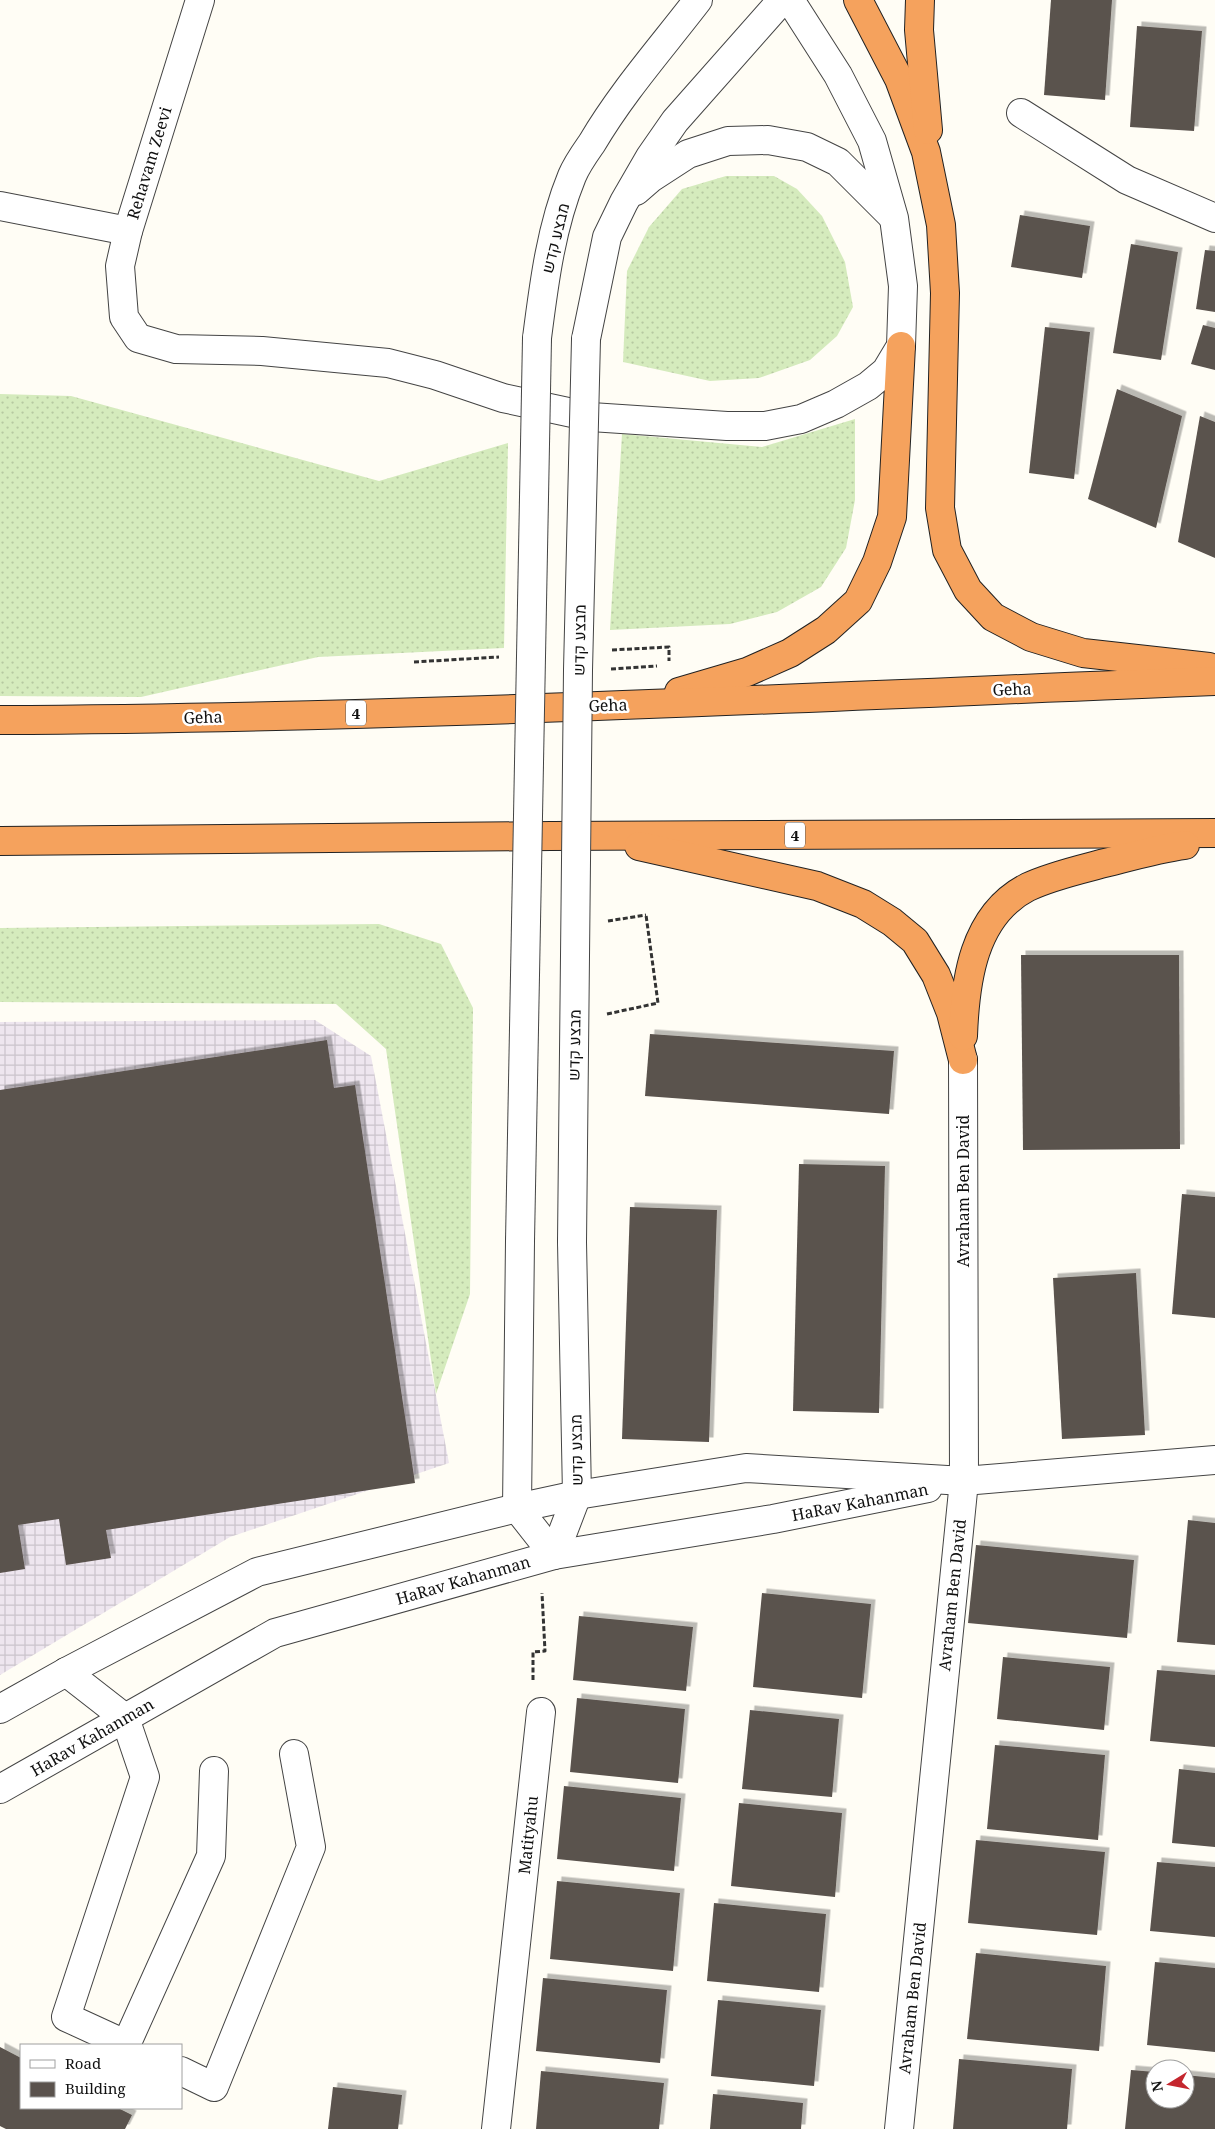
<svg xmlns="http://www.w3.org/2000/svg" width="1215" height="2129" viewBox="0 0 1215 2129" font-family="'Noto Serif',Heebo,serif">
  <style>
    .industrial { fill: url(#industrial-grid) }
    .grass { fill: url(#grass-dots) }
    .building { fill: #5a524d; filter: url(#shadow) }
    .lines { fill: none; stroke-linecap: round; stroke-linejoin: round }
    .minor-casing { stroke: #444; stroke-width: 30 }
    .highway-casing { stroke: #222; stroke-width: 30 }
    .path { stroke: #333; stroke-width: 3; stroke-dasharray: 5 2.5; stroke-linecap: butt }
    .minor { stroke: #fff; stroke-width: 28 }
    .highway { stroke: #f5a25d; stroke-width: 28 }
    .minor-bridge-casing { stroke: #444; stroke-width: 30; stroke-linecap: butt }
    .path-bridge { stroke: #333; stroke-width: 3; stroke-dasharray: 5 2.5; stroke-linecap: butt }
    .minor-bridge { stroke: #fff; stroke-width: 28 }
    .labels { text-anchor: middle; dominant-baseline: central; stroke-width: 5; stroke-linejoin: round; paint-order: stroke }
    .shield { fill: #fff; stroke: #585858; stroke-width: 1 }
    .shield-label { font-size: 15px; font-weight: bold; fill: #111 }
    .street-label { font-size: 16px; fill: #111; stroke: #fff }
  </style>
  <defs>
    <pattern id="industrial-grid" width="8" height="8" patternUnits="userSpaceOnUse" patternTransform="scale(1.25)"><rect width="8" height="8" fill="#eee6ef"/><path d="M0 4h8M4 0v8" fill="none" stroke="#cbc4cc"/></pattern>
    <pattern id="grass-dots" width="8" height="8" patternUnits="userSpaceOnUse" patternTransform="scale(1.25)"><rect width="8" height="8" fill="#d5ebbd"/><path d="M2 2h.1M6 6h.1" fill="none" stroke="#b6c8a1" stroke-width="1.8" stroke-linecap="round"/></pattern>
    <filter id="shadow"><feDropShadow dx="4.5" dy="-4.5" stdDeviation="0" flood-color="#0004"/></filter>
  </defs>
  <rect width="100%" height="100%" fill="#fffdf5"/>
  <path class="industrial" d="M315 1020 371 1056 449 1463 230 1537 0 1675V1022Z"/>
  <g class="grass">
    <path d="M726 176H774L797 189 822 216 845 262 853 307 837 336 810 360 759 378 710 381 623 362 627 271 649 227 682 189Z"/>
    <path d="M0 394 71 396 379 481 508 443 504 648 318 657 141 697 0 696Z"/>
    <path d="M855 419V500L846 548 821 587 777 612 730 624 610 630 622 434 762 447Z"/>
    <path d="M379 924 441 944 473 1008 470 1294 436 1394 386 1049 336 1004 0 1002V928Z"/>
  </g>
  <g class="building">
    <path d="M1051 0H1112L1105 100 1044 95Z"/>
    <path d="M1137 26 1202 31 1194 131 1130 127Z"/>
    <path d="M1020 215 1090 226 1082 278 1011 267Z"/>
    <path d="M1131 244 1178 252 1161 360 1113 353Z"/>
    <path d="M1205 250 1215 251V312L1196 309Z"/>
    <path d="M1203 325 1215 328V370L1191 364Z"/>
    <path d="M1045 327 1090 332 1074 479 1029 473Z"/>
    <path d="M1117 389 1182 416 1156 528 1088 499Z"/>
    <path d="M1200 416 1215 422V558L1178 542Z"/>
    <path d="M1021 955H1179L1180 1149 1023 1150Z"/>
    <path d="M650 1034 894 1051 889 1114 645 1096Z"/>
    <path d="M327 1040 334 1088 355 1085 415 1483 106 1530 111 1558 66 1565 59 1519 18 1525 25 1569 0 1573V1090Z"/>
    <path d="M799 1164 885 1166 879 1413 793 1411Z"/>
    <path d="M1182 1194 1215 1197V1318L1172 1314Z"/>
    <path d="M630 1207 717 1210 709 1442 622 1439Z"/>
    <path d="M1136 1273 1145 1435 1062 1439 1053 1278Z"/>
    <path d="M1188 1520 1215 1523V1645L1177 1642Z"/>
    <path d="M976 1545 1134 1560 1127 1638 968 1623Z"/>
    <path d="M762 1593 871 1604 862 1698 753 1687Z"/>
    <path d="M579 1616 693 1627 686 1691 573 1680Z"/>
    <path d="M1003 1657 1110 1667 1104 1730 997 1719Z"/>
    <path d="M1157 1670 1215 1675V1747L1150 1741Z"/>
    <path d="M577 1698 685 1709 678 1783 570 1772Z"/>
    <path d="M750 1710 839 1719 832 1797 742 1789Z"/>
    <path d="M995 1745 1105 1755 1098 1840 987 1829Z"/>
    <path d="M1179 1769 1215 1773V1847L1172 1843Z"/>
    <path d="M564 1786 681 1798 674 1871 557 1859Z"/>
    <path d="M739 1803 842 1813 835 1897 731 1886Z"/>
    <path d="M976 1840 1105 1852 1097 1935 968 1923Z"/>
    <path d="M1157 1862 1215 1867V1937L1150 1931Z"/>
    <path d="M557 1881 680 1893 673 1971 550 1959Z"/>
    <path d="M714 1903 826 1914 819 1992 707 1981Z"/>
    <path d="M976 1953 1106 1966 1099 2051 967 2039Z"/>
    <path d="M1155 1962 1215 1968V2052L1147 2045Z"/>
    <path d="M543 1978 667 1990 660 2063 536 2051Z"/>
    <path d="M718 2000 821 2010 814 2086 711 2076Z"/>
    <path d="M0 2047 21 2058V2108H118L132 2115 125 2129H6L0 2126Z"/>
    <path d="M959 2059 1072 2069 1067 2129H953Z"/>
    <path d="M1131 2070 1155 2072V2099H1185V2075L1215 2078V2129H1125Z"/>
    <path d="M541 2071 664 2083 659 2129H536Z"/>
    <path d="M333 2087 402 2095 398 2129H328Z"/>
    <path d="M713 2094 803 2103 801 2129H710Z"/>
  </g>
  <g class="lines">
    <g class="minor-casing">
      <g id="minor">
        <path d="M200 0 128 231 120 266 124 317 138 338 176 349 262 351 388 363 435 375 503 398 591 417 727 426H765L801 419 836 404 868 386 886 371 901 346 903 286 894 218 872 141 838 75 790 0"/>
        <path d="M1021 113 1127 180 1215 218"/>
        <path d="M636 191 651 178 688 154 728 141 768 140 807 147 838 162 892 216"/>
        <path d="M0 206 128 231"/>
        <path d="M537 338C544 283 551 227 572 176 577 164 585 153 592 143 622 92 662 47 698 0"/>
        <path d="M586 339 607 237 624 202 650 157 675 121 782 0"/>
        <path d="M520 1241 517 1508 554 1555"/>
        <path d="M554 1555 577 1495 572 1242"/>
        <path d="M66 1672 125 1718 145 1777 66 2017 127 2045"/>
        <path d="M0 1709 66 1672 257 1572 517 1508 577 1495 746 1468 964 1481 1215 1460"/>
        <path d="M0 1789 275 1633 554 1555 773 1519 928 1488"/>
        <path d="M126 2045 211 1856 214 1771"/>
        <path d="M181 2071 214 2087 311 1847 294 1754"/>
        <path d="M496 2129 541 1712"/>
        <path d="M899 2129 964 1481 963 1060"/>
      </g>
    </g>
    <g class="highway-casing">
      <g id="highway">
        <path d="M858 0 899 79 926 152 941 225 945 293 940 508 947 550 957 569 968 590 993 617 1031 637 1083 653 1209 667"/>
        <path d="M920 0 919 30 928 130"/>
        <path d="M679 692 747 672 790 653 826 630 858 601 877 562 892 517 901 346"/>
        <path d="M0 720C405 718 810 697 1215 681"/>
        <path d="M0 841 551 836 1215 833"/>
        <path d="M639 846 817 886 863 904 892 922 915 941 936 975 951 1013 963 1060"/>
        <path d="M963 1036C965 981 973 915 1028 887 1049 877 1074 871 1097 865 1126 858 1156 849 1185 845"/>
      </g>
    </g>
    <g class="path">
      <path d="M612 650 669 647V661"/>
      <path d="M414 662 499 657"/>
      <path d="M611 669 657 666"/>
      <path d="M607 1014 658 1003 646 915"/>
      <path d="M533 1680V1652L545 1651 542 1593"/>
    </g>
    <use href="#minor" class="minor"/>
    <use href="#highway" class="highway"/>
    <g class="minor-bridge-casing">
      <g id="minor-bridge">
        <path d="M520 1241 537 338"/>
        <path d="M572 1242 578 670 586 339"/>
      </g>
    </g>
    <path class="path-bridge" d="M608 921 646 915"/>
    <use href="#minor-bridge" class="minor-bridge"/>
  </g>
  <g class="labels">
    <g class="shield">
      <rect x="346" y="700.5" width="20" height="25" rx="4"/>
      <rect x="785" y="822.5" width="20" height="25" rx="4"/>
    </g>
    <g class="shield-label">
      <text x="356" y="713">4</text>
      <text x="795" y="835">4</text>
    </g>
    <g class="street-label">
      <text transform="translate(149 163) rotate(-73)">Rehavam Zeevi</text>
      <text transform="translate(555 238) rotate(-76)">מבצע קדש</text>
      <text transform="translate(579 640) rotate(-89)">מבצע קדש</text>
      <text transform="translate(1012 689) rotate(-2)">Geha</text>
      <text transform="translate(608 705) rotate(-2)">Geha</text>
      <text transform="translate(203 717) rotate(-2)">Geha</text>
      <text transform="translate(574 1045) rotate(-89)">מבצע קדש</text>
      <text transform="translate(963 1191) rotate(-90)">Avraham Ben David</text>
      <text transform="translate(576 1450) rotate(-91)">מבצע קדש</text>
      <text transform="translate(860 1502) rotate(-11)">HaRav Kahanman</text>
      <text transform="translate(463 1580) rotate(-16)">HaRav Kahanman</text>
      <text transform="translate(952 1595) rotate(-84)">Avraham Ben David</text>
      <text transform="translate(92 1737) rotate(-30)">HaRav Kahanman</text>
      <text transform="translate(528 1835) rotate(-84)">Matityahu</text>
      <text transform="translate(912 1998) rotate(-84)">Avraham Ben David</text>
    </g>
  </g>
  <rect x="20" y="2044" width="162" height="65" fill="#ffffff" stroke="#a0a0a0"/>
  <rect x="30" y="2060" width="25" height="8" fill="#ffffff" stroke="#a0a0a0"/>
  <text x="65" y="2069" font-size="15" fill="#111111">Road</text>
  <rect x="30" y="2082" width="25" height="15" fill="#5a524d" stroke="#a0a0a0"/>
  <text x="65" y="2094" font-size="15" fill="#111111">Building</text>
  <g transform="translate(1170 2084) rotate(260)"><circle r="24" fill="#ffffff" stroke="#a0a0a0"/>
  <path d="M0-4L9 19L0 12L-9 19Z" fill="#c4262e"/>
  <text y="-8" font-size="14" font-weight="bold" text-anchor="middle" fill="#111111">N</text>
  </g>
</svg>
